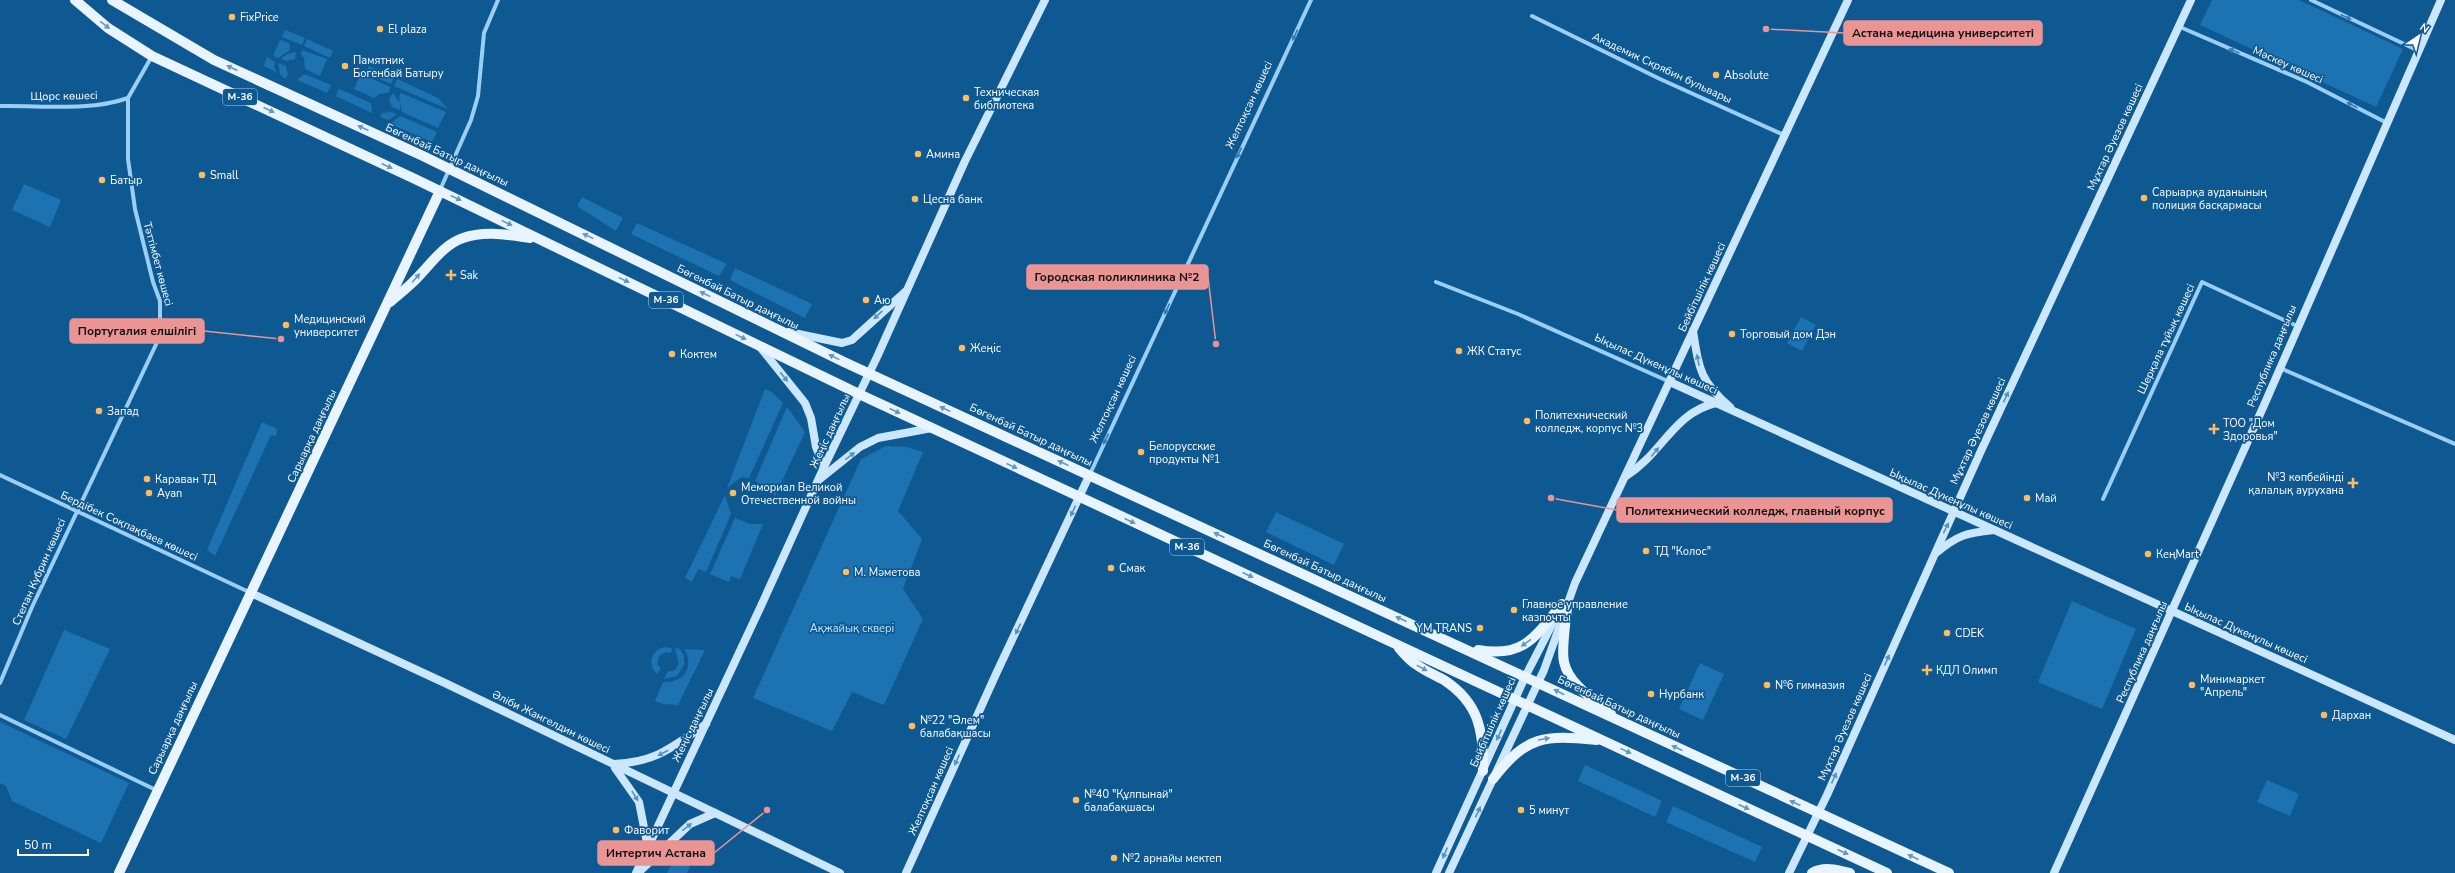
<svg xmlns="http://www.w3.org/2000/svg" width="2455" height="873" viewBox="0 0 2455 873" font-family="'Nunito Sans',sans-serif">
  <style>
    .green { fill: #1d72b1 }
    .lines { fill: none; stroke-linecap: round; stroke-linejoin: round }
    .street { stroke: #9bcef4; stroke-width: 4 }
    .secondary { stroke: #cae7fd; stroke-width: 8 }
    .primary { stroke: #e8f4ff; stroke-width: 10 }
    .oneway { fill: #397cb0 }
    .oneway2 { fill: #6697be }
    .oneway3 { fill: #5a92bd }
    .poi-dot { fill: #ffbc5e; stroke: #0f5993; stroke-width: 1.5 }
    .labels { text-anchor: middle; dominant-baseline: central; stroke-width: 3.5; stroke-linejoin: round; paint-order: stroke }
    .shield { fill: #0f5993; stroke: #b7cddf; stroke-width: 1 }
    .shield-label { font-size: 10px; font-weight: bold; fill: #fff }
    .poi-label { font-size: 11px; fill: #fff; stroke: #0f5993; text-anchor: start }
    .street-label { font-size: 11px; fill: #fff; stroke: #0f5993 }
    .park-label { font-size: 11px; fill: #c2e5fe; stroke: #0f5993 }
    .leader { fill: none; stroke: #ea9494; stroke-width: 1.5 }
    .callout-dot { fill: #ea9494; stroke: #0f5993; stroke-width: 1.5 }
    .callout { fill: #ea9494; stroke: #ea9494; stroke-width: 1.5 }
    .callout-label { font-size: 12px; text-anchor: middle; font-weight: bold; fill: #111 }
  </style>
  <rect width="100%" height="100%" fill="#0f5993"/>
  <g class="green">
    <path d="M2212 0H2299L2403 49 2376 107 2200 25Z"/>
    <path d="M285 30 305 38 302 45 282 37Z"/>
    <path d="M307 39 333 51 330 58 304 46Z"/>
    <path d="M280 40 289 43 290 50 278 58 273 56Z"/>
    <path d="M302 50 327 59 320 76 305 69 304 58 301 54Z"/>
    <path d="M296 52 295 59 286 61 281 59 287 54Z"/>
    <path d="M267 57 275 62 274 67 277 73 264 66Z"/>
    <path d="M278 63 286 66 288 75 285 79 280 74Z"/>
    <path d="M369 66 394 78 391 84 366 73Z"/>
    <path d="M304 74 331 85 327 93 297 80Z"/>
    <path d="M361 74 391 87 388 93 379 94 374 98 354 89Z"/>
    <path d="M397 79 438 98 448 109 394 86Z"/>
    <path d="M339 89 371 103 372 113 336 96Z"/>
    <path d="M393 93 400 103V110L392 107 389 99Z"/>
    <path d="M401 93 446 112 438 128 402 112 399 97Z"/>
    <path d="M391 112 397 114 389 120 380 117 382 113Z"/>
    <path d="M400 116 437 132 432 142 390 124Z"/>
    <path d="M24 184 61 200 50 227 12 210Z"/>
    <path d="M582 197 623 218 616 231 577 206Z"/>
    <path d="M637 223 727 264 719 276 631 234Z"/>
    <path d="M735 268 812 304 805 318 730 280Z"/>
    <path d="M1801 317 1816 325 1802 351 1787 343Z"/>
    <path d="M765 389 772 392 783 403 749 478 742 477 727 488Z"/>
    <path d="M787 407 805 432 775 496 772 491 755 481Z"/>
    <path d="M262 422 277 429 276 436 271 435 215 556 207 550Z"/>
    <path d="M886 446 907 447 923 452 898 511 922 539 903 589 923 619 884 705 852 692 832 731 753 698 861 459Z"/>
    <path d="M725 495 731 514 706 572 698 569 692 582 685 578Z"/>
    <path d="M1276 512 1344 544 1334 565 1266 532Z"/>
    <path d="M735 518 750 524H763L740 579 731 576 729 582 710 574Z"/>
    <path d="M2072 601 2136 629 2102 709 2038 682Z"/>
    <path d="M64 630 110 649 66 739 24 720Z"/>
    <path d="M665 647 672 648 671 653 666 652 659 656 657 664 661 668 657 674C647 664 651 650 665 647Z"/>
    <path d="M675 648 680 649 684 656V665L677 676 664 679 668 671H674L679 664Z"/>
    <path d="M684 649 705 650 678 705 663 704 655 701 663 682C684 684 695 666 684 649Z"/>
    <path d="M1700 663 1724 674 1703 720 1679 709Z"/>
    <path d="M0 722 129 783 101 843 12 801 6 786 0 783Z"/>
    <path d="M1585 765 1662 801 1655 817 1578 781Z"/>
    <path d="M2267 780 2299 794 2290 816 2257 802Z"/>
    <path d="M1673 806 1762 847 1755 862 1666 822Z"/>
    <path d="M696 854 687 873H667L670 867Z"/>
  </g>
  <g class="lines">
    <g class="street">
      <path d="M2311 0 2419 51"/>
      <path d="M1532 16 1660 79 1784 135"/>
      <path d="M2180 27 2307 82 2387 123"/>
      <path d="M0 106C41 105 88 112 128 98L152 56"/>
      <path d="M440 190 471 120 478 96 484 33 498 0"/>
      <path d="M1436 282 1518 314 1670 382"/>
      <path d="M2280 368 2455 444"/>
      <path d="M1090 474 1311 0"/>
      <path d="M0 475 251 593"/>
      <path d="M2103 499 2202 282 2297 326"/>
      <path d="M0 683 32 607 160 336V301L153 282 135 209 128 159V98"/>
      <path d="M0 715 156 790"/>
    </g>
    <g class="secondary">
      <path d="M1693 331C1699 369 1700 381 1730 407"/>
      <path d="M789 332 842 343 852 340 905 292"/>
      <path d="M760 347 805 403 811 418 816 447 824 467"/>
      <path d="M1670 382 2455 740"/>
      <path d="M1626 476C1663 453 1673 413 1716 403"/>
      <path d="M820 479 860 447 878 438 932 428"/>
      <path d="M1936 553C1958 535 1966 533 1994 530"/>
      <path d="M251 593 447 684 840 873"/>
      <path d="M614 764C657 762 672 747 706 724"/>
      <path d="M615 768 639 802 648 848"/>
      <path d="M639 872 690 824 715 813"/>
      <path d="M636 873 761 606 824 467 877 357 965 161 1045 0"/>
      <path d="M906 873 996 674 1089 476"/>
      <path d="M1436 873 1525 677 1556 617"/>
      <path d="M1449 873 1544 670 1575 583 1848 0"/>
      <path d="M1789 873 1827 795 1980 453 2191 0"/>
      <path d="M2054 873 2265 403 2441 0"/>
    </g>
    <g class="primary">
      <path d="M75 0 108 28 152 56 415 179 859 394 1887 873"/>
      <path d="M112 0 214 60 423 156 844 362 1949 873"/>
      <path d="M390 302C398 295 406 289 413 282 429 267 442 245 463 238 485 230 509 235 530 238"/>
      <path d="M1567 607C1566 622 1561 649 1564 662 1569 685 1595 700 1611 714"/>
      <path d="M1399 648C1404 654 1410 661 1417 665 1425 671 1435 675 1444 680 1479 703 1484 731 1483 771"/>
      <path d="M1478 650C1524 658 1535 637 1562 604"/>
      <path d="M1493 779C1527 735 1544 735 1597 740"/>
      <path d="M119 873 440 191"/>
      <path d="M1812 873C1824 866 1838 870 1850 873"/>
    </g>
  </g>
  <defs><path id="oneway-solid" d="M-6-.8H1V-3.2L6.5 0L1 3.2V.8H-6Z"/></defs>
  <g class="oneway">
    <use href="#oneway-solid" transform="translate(2346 17) rotate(25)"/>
    <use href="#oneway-solid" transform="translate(1295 35) rotate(115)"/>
    <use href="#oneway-solid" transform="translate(2234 51) rotate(-157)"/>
    <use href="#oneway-solid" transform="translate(2352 105) rotate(-153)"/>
    <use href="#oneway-solid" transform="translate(1239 153) rotate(115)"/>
    <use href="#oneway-solid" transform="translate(1167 309) rotate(115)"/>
    <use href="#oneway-solid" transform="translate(1106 439) rotate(115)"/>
  </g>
  <g class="oneway2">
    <use href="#oneway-solid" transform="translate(105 25) rotate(38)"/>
    <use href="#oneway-solid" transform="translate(232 68) rotate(-155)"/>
    <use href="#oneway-solid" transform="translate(269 110) rotate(25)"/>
    <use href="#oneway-solid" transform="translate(363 128) rotate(-155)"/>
    <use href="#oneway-solid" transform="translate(387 166) rotate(25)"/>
    <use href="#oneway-solid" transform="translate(456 198) rotate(26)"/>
    <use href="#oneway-solid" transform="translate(507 223) rotate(26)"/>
    <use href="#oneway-solid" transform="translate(588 236) rotate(-154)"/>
    <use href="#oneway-solid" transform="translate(416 278) rotate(-49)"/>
    <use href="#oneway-solid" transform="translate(624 280) rotate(26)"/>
    <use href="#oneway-solid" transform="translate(705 294) rotate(-154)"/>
    <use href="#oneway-solid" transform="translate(741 337) rotate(26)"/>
    <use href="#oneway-solid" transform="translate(834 357) rotate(-154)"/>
    <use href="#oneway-solid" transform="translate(945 409) rotate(-155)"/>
    <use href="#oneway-solid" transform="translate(895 411) rotate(25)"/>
    <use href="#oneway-solid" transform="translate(1063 463) rotate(-155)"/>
    <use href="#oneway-solid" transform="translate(1012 466) rotate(25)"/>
    <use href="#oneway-solid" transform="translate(1130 521) rotate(25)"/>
    <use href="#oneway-solid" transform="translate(1219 535) rotate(-155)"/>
    <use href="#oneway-solid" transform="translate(1248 575) rotate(25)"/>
    <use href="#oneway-solid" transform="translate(1401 619) rotate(-155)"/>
    <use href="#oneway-solid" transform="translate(1526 643) rotate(144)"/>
    <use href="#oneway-solid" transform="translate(1422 668) rotate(29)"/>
    <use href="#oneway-solid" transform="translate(1559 692) rotate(-153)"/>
    <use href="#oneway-solid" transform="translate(1544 739) rotate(-10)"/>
    <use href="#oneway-solid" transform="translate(1677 748) rotate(-155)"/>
    <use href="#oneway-solid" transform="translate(1626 751) rotate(26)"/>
    <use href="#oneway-solid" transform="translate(1795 803) rotate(-155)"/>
    <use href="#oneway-solid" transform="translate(1744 807) rotate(24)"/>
    <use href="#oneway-solid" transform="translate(1843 852) rotate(25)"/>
    <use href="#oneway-solid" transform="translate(1913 857) rotate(-155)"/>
  </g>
  <g class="oneway3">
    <use href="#oneway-solid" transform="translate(878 315) rotate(137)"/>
    <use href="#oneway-solid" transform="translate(1698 360) rotate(-101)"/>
    <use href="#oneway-solid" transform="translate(784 377) rotate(52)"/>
    <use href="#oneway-solid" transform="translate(2006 397) rotate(-65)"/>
    <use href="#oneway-solid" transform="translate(1655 452) rotate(-50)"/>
    <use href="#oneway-solid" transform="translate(850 456) rotate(-38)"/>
    <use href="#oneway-solid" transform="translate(1073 511) rotate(115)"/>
    <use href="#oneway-solid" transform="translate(1946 528) rotate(-64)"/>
    <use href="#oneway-solid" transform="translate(1018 629) rotate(115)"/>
    <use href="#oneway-solid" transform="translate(1887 660) rotate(-66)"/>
    <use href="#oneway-solid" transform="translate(1499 735) rotate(114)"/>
    <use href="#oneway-solid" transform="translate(663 753) rotate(152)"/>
    <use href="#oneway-solid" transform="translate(957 760) rotate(114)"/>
    <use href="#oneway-solid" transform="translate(1834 778) rotate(-66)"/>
    <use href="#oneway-solid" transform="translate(635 796) rotate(59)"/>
    <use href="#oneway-solid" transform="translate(1478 812) rotate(-65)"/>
    <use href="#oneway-solid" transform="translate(687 827) rotate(-38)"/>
    <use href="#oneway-solid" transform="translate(1445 853) rotate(114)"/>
  </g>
  <g class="poi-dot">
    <circle cx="232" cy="17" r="4"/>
    <circle cx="380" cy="29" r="4"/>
    <circle cx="345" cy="66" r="4"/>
    <circle cx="1716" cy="75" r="4"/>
    <circle cx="966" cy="98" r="4"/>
    <circle cx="918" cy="154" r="4"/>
    <circle cx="202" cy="175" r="4"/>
    <circle cx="102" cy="180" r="4"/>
    <circle cx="2144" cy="198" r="4"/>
    <circle cx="915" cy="199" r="4"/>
    <path d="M449 269h4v4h4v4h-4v4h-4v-4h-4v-4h4z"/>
    <circle cx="866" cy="300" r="4"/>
    <circle cx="286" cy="325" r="4"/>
    <circle cx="1732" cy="334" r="4"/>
    <circle cx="962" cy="348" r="4"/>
    <circle cx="1459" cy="351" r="4"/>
    <circle cx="672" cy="354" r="4"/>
    <circle cx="99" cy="411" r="4"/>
    <circle cx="1527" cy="421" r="4"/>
    <path d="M2212 423h4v4h4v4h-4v4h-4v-4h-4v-4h4z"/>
    <circle cx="1141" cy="452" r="4"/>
    <circle cx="147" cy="479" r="4"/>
    <path d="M2351 477h4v4h4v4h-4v4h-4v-4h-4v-4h4z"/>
    <circle cx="149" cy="493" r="4"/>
    <circle cx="733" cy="493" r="4"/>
    <circle cx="2027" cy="498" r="4"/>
    <circle cx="1646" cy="551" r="4"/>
    <circle cx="2148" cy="554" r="4"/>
    <circle cx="1111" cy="568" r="4"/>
    <circle cx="846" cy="572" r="4"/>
    <circle cx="1514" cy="610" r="4"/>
    <circle cx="1480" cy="628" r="4"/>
    <circle cx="1947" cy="633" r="4"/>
    <path d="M1925 664h4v4h4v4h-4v4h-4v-4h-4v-4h4z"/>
    <circle cx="1767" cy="685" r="4"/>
    <circle cx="2192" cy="685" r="4"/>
    <circle cx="1651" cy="694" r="4"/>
    <circle cx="2324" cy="715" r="4"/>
    <circle cx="912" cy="726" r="4"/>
    <circle cx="1076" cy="800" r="4"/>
    <circle cx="1521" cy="810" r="4"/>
    <circle cx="616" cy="830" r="4"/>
    <circle cx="1114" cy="858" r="4"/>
  </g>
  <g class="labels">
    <g class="shield">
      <rect x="223" y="89" width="34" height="16" rx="3"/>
      <rect x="649" y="292" width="34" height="16" rx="3"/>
      <rect x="1170" y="539" width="34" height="16" rx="3"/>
      <rect x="1726" y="770" width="34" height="16" rx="3"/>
    </g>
    <g class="shield-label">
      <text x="240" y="97">M-36</text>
      <text x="666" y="300">M-36</text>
      <text x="1187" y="547">M-36</text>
      <text x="1743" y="778">M-36</text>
    </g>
    <g class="poi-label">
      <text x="240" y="17">FixPrice</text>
      <text x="388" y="29">El plaza</text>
      <text x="353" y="60">Памятник<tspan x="353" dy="13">Богенбай Батыру</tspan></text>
      <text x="1724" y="75">Absolute</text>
      <text x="974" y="92">Техническая<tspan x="974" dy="13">библиотека</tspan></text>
      <text x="926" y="154">Амина</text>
      <text x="210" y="175">Small</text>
      <text x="110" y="180">Батыр</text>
      <text x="2152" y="192">Сарыарқа ауданының<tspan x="2152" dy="13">полиция басқармасы</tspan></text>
      <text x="923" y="199">Цесна банк</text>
      <text x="460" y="275">Sak</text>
      <text x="874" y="300">Аю</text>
      <text x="294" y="319">Медицинский<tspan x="294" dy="13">университет</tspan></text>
      <text x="1740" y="334">Торговый дом Дэн</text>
      <text x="970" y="348">Жеңіс</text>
      <text x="1467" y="351">ЖК Статус</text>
      <text x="680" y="354">Коктем</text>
      <text x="107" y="411">Запад</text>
      <text x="1535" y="415">Политехнический<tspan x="1535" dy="13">колледж, корпус №3</tspan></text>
      <text x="2223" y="423">ТОО "Дом<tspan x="2223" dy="13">Здоровья"</tspan></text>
      <text x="1149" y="446">Белорусские<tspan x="1149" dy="13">продукты №1</tspan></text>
      <text x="2344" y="477" text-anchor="end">№3 көпбейінді<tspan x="2344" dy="13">қалалық аурухана</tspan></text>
      <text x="155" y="479">Караван ТД</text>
      <text x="741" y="487">Мемориал Великой<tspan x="741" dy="13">Отечественной войны</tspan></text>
      <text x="157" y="493">Ayan</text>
      <text x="2035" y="498">Май</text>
      <text x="1654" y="551">ТД "Колос"</text>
      <text x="2156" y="554">КеңMart</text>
      <text x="1119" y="568">Смак</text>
      <text x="854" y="572">М. Мәметова</text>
      <text x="1522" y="604">Главное управление<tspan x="1522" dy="13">казпочты</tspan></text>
      <text x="1472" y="628" text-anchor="end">YM TRANS</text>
      <text x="1955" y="633">CDEK</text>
      <text x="1936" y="670">КДЛ Олимп</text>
      <text x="2200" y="679">Минимаркет<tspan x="2200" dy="13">"Апрель"</tspan></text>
      <text x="1775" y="685">№6 гимназия</text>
      <text x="1659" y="694">Нурбанк</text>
      <text x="2332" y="715">Дархан</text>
      <text x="920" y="720">№22 "Әлем"<tspan x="920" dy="13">балабақшасы</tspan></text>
      <text x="1084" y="794">№40 "Құлпынай"<tspan x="1084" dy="13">балабақшасы</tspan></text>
      <text x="1529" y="810">5 минут</text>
      <text x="624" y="830">Фаворит</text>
      <text x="1122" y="858">№2 арнайы мектеп</text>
    </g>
    <g class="street-label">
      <text transform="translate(2288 65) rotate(24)">Мәскеу көшесі</text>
      <text transform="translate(1662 68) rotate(25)">Академик Скрябин бульвары</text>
      <text transform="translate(64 96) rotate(-1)">Щорс көшесі</text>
      <text transform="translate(1249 105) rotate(-65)">Желтоқсан көшесі</text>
      <text transform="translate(2115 137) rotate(-65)">Мұхтар Әуезов көшесі</text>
      <text transform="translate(447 155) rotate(25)">Бөгенбай Батыр даңғылы</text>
      <text transform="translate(158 264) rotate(75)">Тәттімбет көшесі</text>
      <text transform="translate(1702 287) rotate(-65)">Бейбітшілік көшесі</text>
      <text transform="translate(738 297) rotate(26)">Бөгенбай Батыр даңғылы</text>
      <text transform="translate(2166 339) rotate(-65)">Шерқала тұйық көшесі</text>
      <text transform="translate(2272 356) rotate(-67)">Республика даңғылы</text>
      <text transform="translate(1656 364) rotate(24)">Ықылас Дүкенұлы көшесі</text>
      <text transform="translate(1113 399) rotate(-65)">Желтоқсан көшесі</text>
      <text transform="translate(830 431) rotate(-65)">Жеңіс даңғылы</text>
      <text transform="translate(1978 431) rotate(-65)">Мұхтар Әуезов көшесі</text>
      <text transform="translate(1031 435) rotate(25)">Бөгенбай Батыр даңғылы</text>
      <text transform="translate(312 436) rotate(-65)">Сарыарқа даңғылы</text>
      <text transform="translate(1951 499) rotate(24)">Ықылас Дүкенұлы көшесі</text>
      <text transform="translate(129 526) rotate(25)">Бердібек Соқпақбаев көшесі</text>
      <text transform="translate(1325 571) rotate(25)">Бөгенбай Батыр даңғылы</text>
      <text transform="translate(39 572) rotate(-66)">Степан Кубрин көшесі</text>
      <text transform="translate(2246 633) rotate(24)">Ықылас Дүкенұлы көшесі</text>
      <text transform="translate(2142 652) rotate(-66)">Республика даңғылы</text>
      <text transform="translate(1619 707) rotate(25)">Бөгенбай Батыр даңғылы</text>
      <text transform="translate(551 722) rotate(26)">Әліби Жангелдин көшесі</text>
      <text transform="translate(1493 722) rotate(-66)">Бейбітшілік көшесі</text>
      <text transform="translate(693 725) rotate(-64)">Жеңіс даңғылы</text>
      <text transform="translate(1845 727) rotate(-66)">Мұхтар Әуезов көшесі</text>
      <text transform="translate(173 728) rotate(-65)">Сарыарқа даңғылы</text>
      <text transform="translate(931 791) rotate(-66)">Желтоқсан көшесі</text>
    </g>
    <g class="park-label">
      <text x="852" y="628">Ақжайық сквері</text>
    </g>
  </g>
  <path class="leader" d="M1766 29L1844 33M1216 344L1208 277M281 339L204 331M1551 498L1617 510M767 810L714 853"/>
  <g class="callout-dot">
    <circle cx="1766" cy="29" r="4"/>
    <circle cx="1216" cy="344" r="4"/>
    <circle cx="281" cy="339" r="4"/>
    <circle cx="1551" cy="498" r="4"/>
    <circle cx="767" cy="810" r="4"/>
  </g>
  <g class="callout">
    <rect x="1844" y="21" width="198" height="24" rx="4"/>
    <rect x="1027" y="265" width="181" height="24" rx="4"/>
    <rect x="70" y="319" width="134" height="24" rx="4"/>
    <rect x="1617" y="498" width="275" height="24" rx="4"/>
    <rect x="598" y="841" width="116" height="24" rx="4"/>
  </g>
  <g class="callout-label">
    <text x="1943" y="37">Астана медицина университеті</text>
    <text x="1117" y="281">Городская поликлиника №2</text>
    <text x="137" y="335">Португалия елшілігі</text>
    <text x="1755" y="515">Политехнический колледж, главный корпус</text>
    <text x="656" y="857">Интертич Астана</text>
  </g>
  <g transform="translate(2419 36) rotate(35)" stroke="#0f5993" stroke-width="3" paint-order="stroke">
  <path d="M0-3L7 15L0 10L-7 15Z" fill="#ffffff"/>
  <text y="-6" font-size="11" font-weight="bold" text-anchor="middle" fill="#ffffff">N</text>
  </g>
  <path d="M18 849v6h70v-6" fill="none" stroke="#ffffff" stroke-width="2"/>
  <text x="24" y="849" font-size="12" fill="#ffffff" stroke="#0f5993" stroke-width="3" paint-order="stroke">50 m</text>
</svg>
